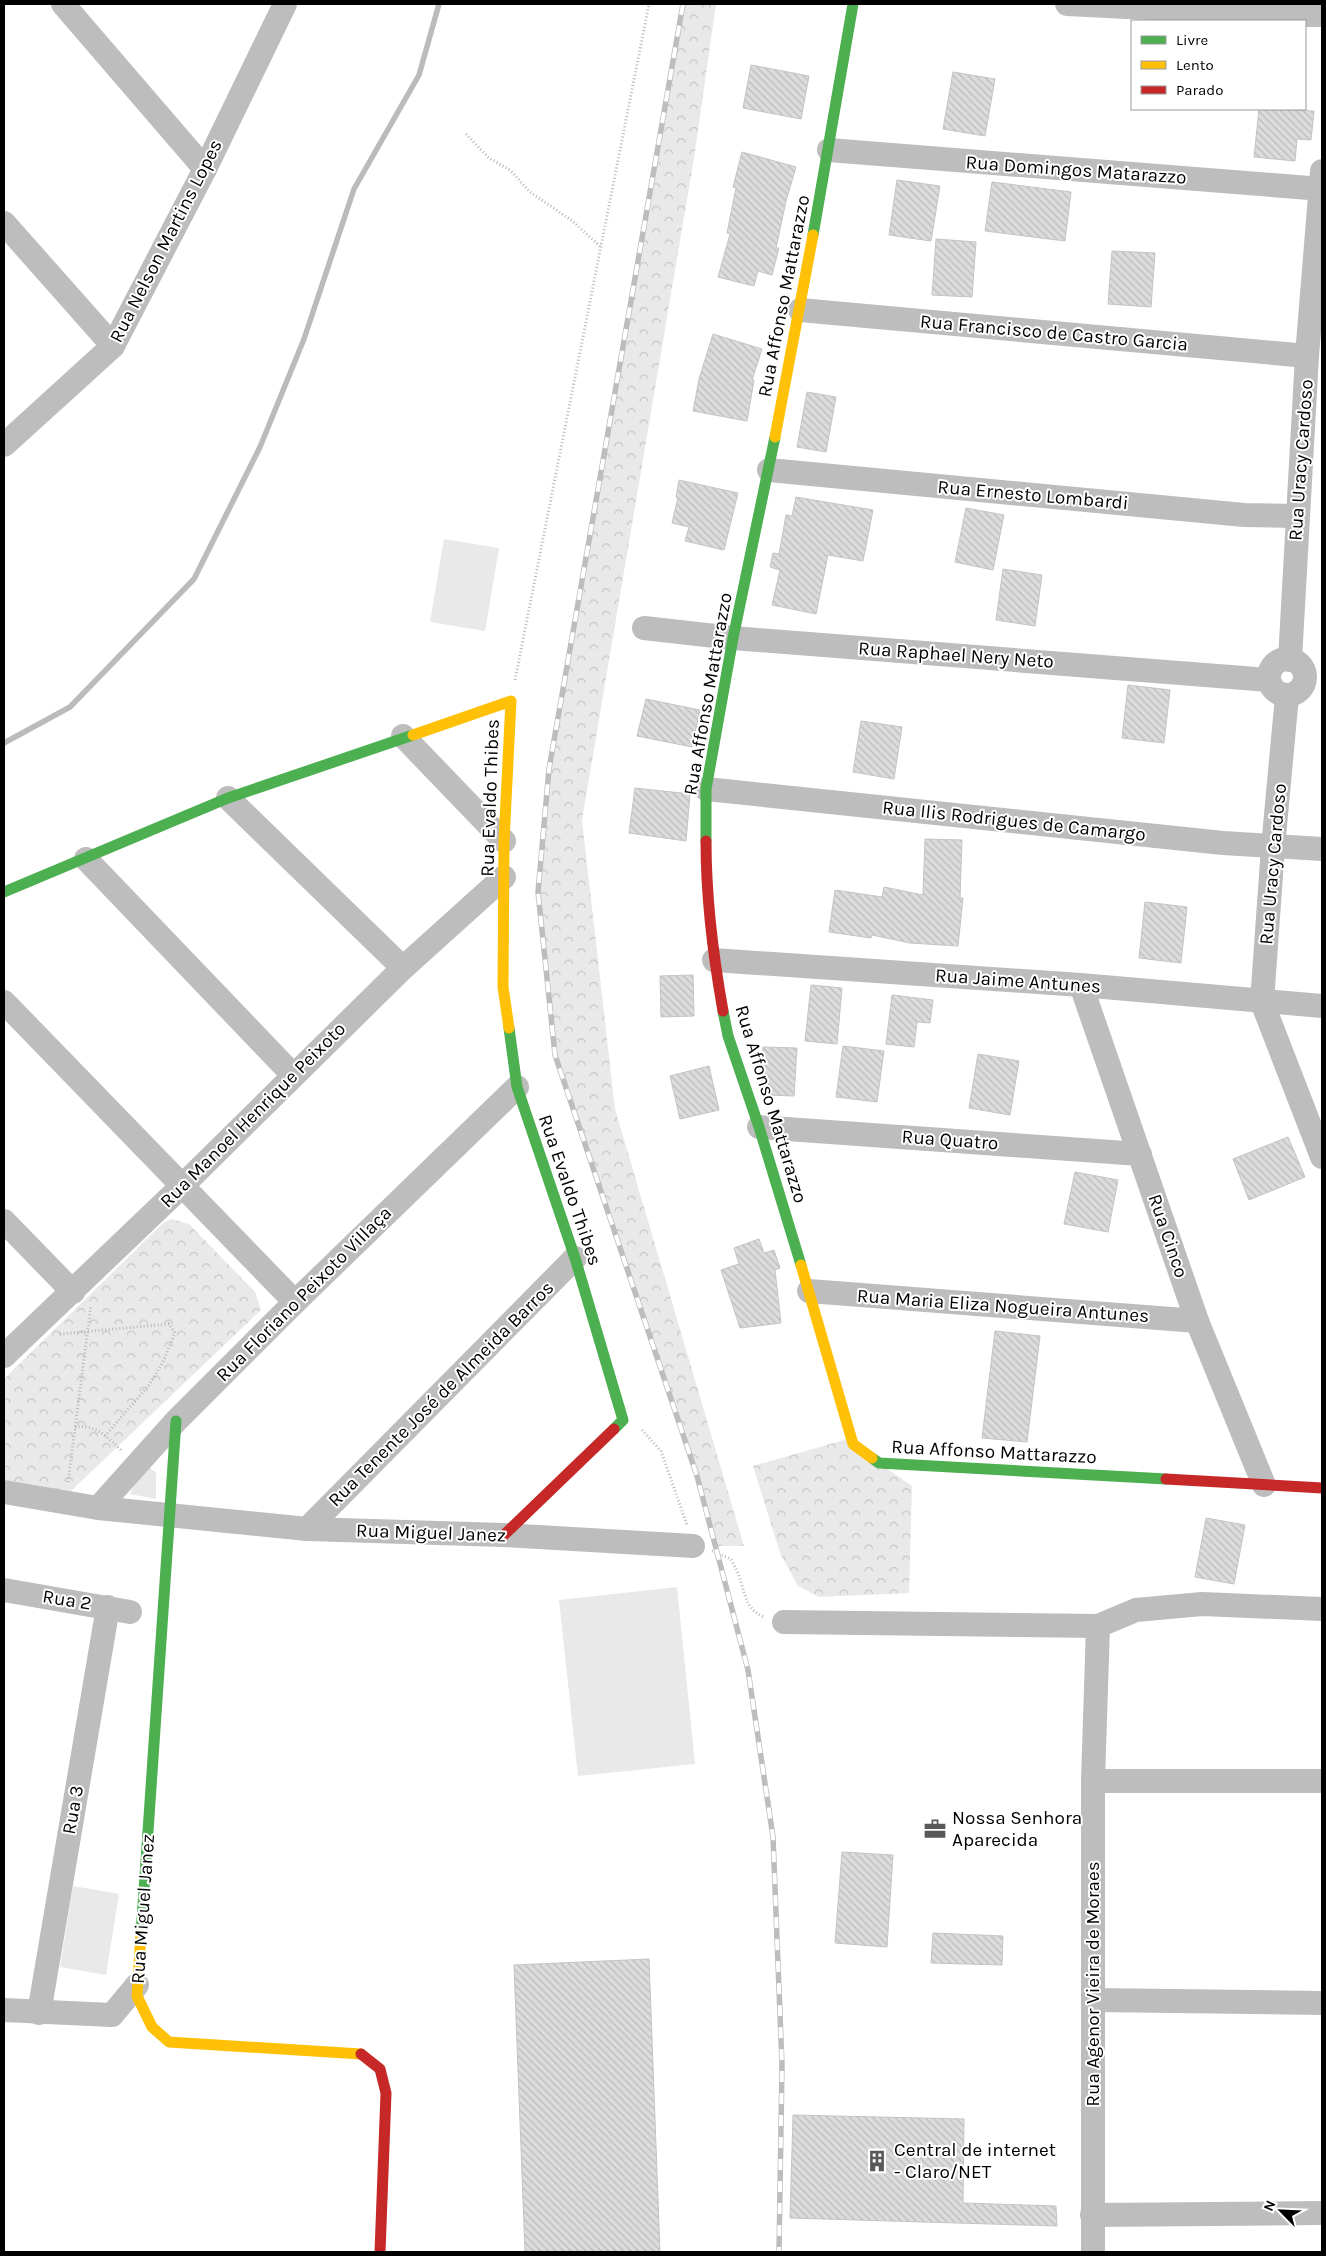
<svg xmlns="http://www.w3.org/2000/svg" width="1326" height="2256" viewBox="0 0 1326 2256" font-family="Karla,sans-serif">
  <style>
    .green { fill: #e9e9e9 }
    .forest { fill: url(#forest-crowns) }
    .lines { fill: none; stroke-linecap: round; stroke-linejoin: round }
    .stream { stroke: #bbb; stroke-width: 5.5 }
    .building { fill: url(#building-back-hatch); stroke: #c4c4c4 }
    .path { stroke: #b8b8b8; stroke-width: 3; stroke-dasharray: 1 2.5; stroke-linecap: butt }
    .street { stroke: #bdbdbd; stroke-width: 24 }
    .fast { stroke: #4caf50; stroke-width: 11 }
    .slow { stroke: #ffc107; stroke-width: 11 }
    .jam { stroke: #c62828; stroke-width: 11 }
    .rail-casing { stroke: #bdbdbd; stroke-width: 5.5 }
    .rail { stroke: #fff; stroke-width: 4; stroke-dasharray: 11; stroke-linecap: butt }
    .labels { text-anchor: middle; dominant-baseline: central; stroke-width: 4; stroke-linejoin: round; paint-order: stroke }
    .street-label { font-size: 19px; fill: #000; stroke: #fff }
    .poi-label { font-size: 19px; fill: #000; stroke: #fff; text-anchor: start }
  </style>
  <defs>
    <pattern id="forest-crowns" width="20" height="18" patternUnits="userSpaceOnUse" patternTransform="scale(1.25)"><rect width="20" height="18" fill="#e9e9e9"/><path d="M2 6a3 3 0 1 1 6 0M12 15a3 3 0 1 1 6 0" fill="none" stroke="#c6c6c6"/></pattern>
    <pattern id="building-back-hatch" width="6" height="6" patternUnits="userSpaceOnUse" patternTransform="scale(1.25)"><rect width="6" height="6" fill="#dcdcdc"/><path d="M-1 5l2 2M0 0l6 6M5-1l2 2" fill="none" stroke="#bbb"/></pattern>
  </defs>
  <rect width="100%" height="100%" fill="#fff"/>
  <g class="green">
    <path d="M444 539 499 548 485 631 430 622Z"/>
    <path d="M148 1466 156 1473V1499L130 1494 137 1479Z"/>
    <path d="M677 1587 695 1764 578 1776 559 1600Z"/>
    <path d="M73 1886 119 1894 106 1975 60 1967Z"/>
  </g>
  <g class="forest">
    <path d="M683 4H716L694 158 582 820 615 1109 744 1546H715L697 1476 555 1055 538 892 549 769Z"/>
    <path d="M172 1219 189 1224 255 1292 261 1310 70 1492 4 1482V1379L163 1223Z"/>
    <path d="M851 1438 879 1463 912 1486 909 1593 819 1597 798 1586 780 1553 753 1466Z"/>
  </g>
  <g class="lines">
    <path class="stream" d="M4 743 70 707 194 579 260 447 304 339 354 189 419 75 439 4"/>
  </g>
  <g class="building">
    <path d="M751 65 809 76 801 119 743 108Z"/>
    <path d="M953 72 995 79 985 136 943 129Z"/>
    <path d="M1259 109 1314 111 1311 140 1297 139 1295 161 1254 157Z"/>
    <path d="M742 152 796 167 786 201 776 248H779L772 275 758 271 754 286 718 277 730 234 727 233 736 188 733 187Z"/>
    <path d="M897 180 940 186 931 241 889 235Z"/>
    <path d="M992 182 1071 192 1065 241 985 231Z"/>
    <path d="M936 239 976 242 972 297 932 295Z"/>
    <path d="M1112 251 1155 253 1151 307 1108 304Z"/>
    <path d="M713 334 762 349 752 380H754L747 421 693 411 699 379Z"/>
    <path d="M807 392 836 397 826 452 797 447Z"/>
    <path d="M679 480 738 493 724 550 685 541 689 527 672 523 678 497H676Z"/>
    <path d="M796 497 873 510 863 561 828 555 816 614 772 605 780 570 770 567 773 553 779 554 786 515 792 516Z"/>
    <path d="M966 508 1004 515 993 570 955 562Z"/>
    <path d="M1003 569 1042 575 1035 626 996 620Z"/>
    <path d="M1128 685 1170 690 1164 743 1122 738Z"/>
    <path d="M646 699 700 710 692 747 637 736Z"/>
    <path d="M861 721 902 727 894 779 853 772Z"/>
    <path d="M635 788 690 794 686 841 629 833Z"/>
    <path d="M925 839 962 840 960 898H963L958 946 910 943 872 935 871 938 829 932 835 890 882 897 884 887 923 895Z"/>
    <path d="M1145 902 1187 907 1181 963 1139 958Z"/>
    <path d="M693 975 694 1016 661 1017 660 976Z"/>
    <path d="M811 985 842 988 837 1044 805 1041Z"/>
    <path d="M892 995 933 1000 930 1023 917 1022 914 1047 886 1044Z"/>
    <path d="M843 1046 884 1051 877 1102 836 1097Z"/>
    <path d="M763 1047 797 1048 794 1096 765 1095 761 1085Z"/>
    <path d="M978 1054 1019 1061 1010 1115 969 1108Z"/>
    <path d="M709 1066 719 1110 680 1119 670 1076Z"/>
    <path d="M1288 1137 1305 1177 1249 1200 1233 1159Z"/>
    <path d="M1075 1172 1118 1180 1108 1232 1064 1224Z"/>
    <path d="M759 1239 764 1253 774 1250 780 1268 775 1270 781 1323 740 1328 721 1270 739 1264 734 1248Z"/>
    <path d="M995 1331 1040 1336 1027 1442 982 1438Z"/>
    <path d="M1206 1518 1245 1525 1234 1584 1195 1577Z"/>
    <path d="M842 1852 893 1855 887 1947 835 1943Z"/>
    <path d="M933 1933 1003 1936 1002 1965 931 1963Z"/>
    <path d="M649 1959 660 2252H525L514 1965Z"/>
    <path d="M793 2115 964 2119 963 2203 1056 2206 1057 2226 790 2218Z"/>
  </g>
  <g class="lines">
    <g class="path">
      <path d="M466 134 489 158 510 170 530 192 571 220 601 247"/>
      <path d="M515 680 649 4"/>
      <path d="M60 1334 169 1324 175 1333 163 1362 149 1385 105 1436"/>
      <path d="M75 1427C96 1424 108 1438 122 1451"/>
      <path d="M642 1430 661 1451 687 1525"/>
      <path d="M68 1482 91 1305"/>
      <path d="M712 1551 731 1559C735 1567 739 1574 741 1582 746 1598 747 1610 764 1617"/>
    </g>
    <g class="street">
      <path d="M63 4 205 169"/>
      <path d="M1067 4 1288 15H1322"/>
      <path d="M829 150 1322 189"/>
      <path d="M4 223 113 346"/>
      <path d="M800 310 1307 356"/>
      <path d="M4 445 113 346 205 169 285 4"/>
      <path d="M769 470 1244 515 1297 516"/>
      <path d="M644 628 733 638 1269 680"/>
      <circle cx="1287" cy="677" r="18"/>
      <path d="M1290 660 1307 356 1322 171"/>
      <path d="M1287 696 1273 847 1262 1002 1322 1157"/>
      <path d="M403 736 504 841"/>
      <path d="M706 789 1223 843 1322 849"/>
      <path d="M228 798 403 968"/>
      <path d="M86 859 293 1075"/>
      <path d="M714 960 1081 985 1322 1006"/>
      <path d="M1081 985 1197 1321 1264 1485"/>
      <path d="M4 1002 295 1302"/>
      <path d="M759 1127 1140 1154"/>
      <path d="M4 1221 73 1292"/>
      <path d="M809 1291 1197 1321"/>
      <path d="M4 1356 182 1186 403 968 504 877"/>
      <path d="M4 1492 98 1508 307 1529 504 1535 693 1546"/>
      <path d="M98 1508 176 1421 295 1302 517 1087"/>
      <path d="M307 1529 575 1258"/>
      <path d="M4 1590 130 1612"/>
      <path d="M784 1622 1098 1626 1136 1610 1202 1604 1322 1609"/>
      <path d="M1093 1781H1322"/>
      <path d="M1094 2000 1322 2003"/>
      <path d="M4 2010 112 2015 137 1985"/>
      <path d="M39 2013 108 1607"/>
      <path d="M1092 2215 1322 2213"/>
      <path d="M1093 2252V1781L1098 1626"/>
    </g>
    <g class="fast">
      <path d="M813 235 853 4"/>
      <path d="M706 841V789L733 638 775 437"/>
      <path d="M4 892 228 798 413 735"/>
      <path d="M723 1011 728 1036 759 1127 801 1265"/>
      <path d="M509 1028 517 1087 575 1258 623 1420 614 1429"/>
      <path d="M872 1458 879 1463 1166 1479"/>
      <path d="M141 1934 176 1421"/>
    </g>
    <g class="slow">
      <path d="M775 437 813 235"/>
      <path d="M413 735 511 701 504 841 503 987 509 1028"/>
      <path d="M801 1265 853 1444 872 1458"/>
      <path d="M141 1934 137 1996 152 2027 169 2042 361 2054"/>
    </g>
    <g class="jam">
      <path d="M706 841C706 898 713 955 723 1011"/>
      <path d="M1166 1479 1322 1488"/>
      <path d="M504 1535 614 1429"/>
      <path d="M361 2054 380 2069 386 2093 380 2252"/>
    </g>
    <g class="rail-casing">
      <path id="rail" d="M683 4 549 769 538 892 555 1055 697 1476 748 1670 773 1837 782 2065 779 2252"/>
    </g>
    <use href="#rail" class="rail"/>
  </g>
  <defs>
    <g id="office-bare" transform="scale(1.725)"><path d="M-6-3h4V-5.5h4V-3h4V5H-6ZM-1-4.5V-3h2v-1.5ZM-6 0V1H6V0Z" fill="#595959" stroke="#fff" stroke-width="2.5" paint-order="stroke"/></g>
    <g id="building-bare" transform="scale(1.725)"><path d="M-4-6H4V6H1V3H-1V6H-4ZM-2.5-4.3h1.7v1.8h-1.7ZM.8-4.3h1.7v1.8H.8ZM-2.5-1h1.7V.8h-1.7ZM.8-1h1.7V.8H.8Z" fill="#595959" stroke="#fff" stroke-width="2.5" paint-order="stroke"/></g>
  </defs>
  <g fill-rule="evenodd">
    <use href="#office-bare" x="935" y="1829"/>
    <use href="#building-bare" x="877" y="2161"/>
  </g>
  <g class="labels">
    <g class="street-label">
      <text transform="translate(1076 170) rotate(4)">Rua Domingos Matarazzo</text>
      <text transform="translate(166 241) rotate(-63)">Rua Nelson Martins Lopes</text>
      <text transform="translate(784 296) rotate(-79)">Rua Affonso Mattarazzo</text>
      <text transform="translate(1054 333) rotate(5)">Rua Francisco de Castro Garcia</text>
      <text transform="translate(1301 460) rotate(-86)">Rua Uracy Cardoso</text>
      <text transform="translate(1033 495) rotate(5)">Rua Ernesto Lombardi</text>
      <text transform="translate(956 655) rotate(4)">Rua Raphael Nery Neto</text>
      <text transform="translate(708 694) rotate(-80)">Rua Affonso Mattarazzo</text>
      <text transform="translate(490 798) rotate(-88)">Rua Evaldo Thibes</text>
      <text transform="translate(1014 821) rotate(6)">Rua Ilis Rodrigues de Camargo</text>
      <text transform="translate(1273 864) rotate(-85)">Rua Uracy Cardoso</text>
      <text transform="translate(1018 981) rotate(4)">Rua Jaime Antunes</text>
      <text transform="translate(771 1104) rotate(73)">Rua Affonso Mattarazzo</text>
      <text transform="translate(253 1115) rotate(-45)">Rua Manoel Henrique Peixoto</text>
      <text transform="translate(950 1140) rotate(4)">Rua Quatro</text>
      <text transform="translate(570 1190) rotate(71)">Rua Evaldo Thibes</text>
      <text transform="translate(1168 1236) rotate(71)">Rua Cinco</text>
      <text transform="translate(304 1294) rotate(-45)">Rua Floriano Peixoto Villaça</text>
      <text transform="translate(1003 1306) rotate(4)">Rua Maria Eliza Nogueira Antunes</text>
      <text transform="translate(441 1394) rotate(-45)">Rua Tenente José de Almeida Barros</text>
      <text transform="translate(994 1452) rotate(3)">Rua Affonso Mattarazzo</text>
      <text transform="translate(431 1533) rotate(2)">Rua Miguel Janez</text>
      <text transform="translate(67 1600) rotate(9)">Rua 2</text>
      <text transform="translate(73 1810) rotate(-80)">Rua 3</text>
      <text transform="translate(143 1909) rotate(-86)">Rua Miguel Janez</text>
      <text transform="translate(1093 1984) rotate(-90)">Rua Agenor Vieira de Moraes</text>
    </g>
    <g class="poi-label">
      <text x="952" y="1818">Nossa Senhora<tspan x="952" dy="22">Aparecida</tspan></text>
      <text x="894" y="2150">Central de internet<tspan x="894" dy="22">- Claro/NET</tspan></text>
    </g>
  </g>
  <rect width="1326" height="2256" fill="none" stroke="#000000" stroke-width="10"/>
  <rect x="1131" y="20" width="175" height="90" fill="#ffffff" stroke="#999999"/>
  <rect x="1141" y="36" width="25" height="8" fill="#4caf50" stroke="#999999"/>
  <text x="1176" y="45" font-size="15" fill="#000000">Livre</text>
  <rect x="1141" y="61" width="25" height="8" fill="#ffc107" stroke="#999999"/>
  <text x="1176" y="70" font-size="15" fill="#000000">Lento</text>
  <rect x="1141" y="86" width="25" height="8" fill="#c62828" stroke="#999999"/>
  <text x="1176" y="95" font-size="15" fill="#000000">Parado</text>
  <g transform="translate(1281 2211) rotate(294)" stroke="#ffffff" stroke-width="4" paint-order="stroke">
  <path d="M0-4L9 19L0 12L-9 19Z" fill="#000000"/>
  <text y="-8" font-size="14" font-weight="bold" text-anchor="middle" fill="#000000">N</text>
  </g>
</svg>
